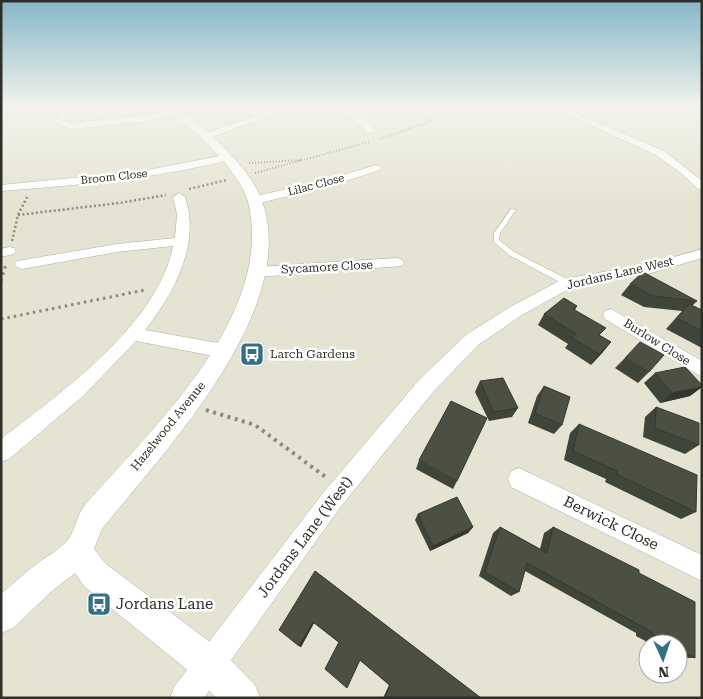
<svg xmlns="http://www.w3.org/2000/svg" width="703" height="699" viewBox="0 0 703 699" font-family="'Roboto Serif',serif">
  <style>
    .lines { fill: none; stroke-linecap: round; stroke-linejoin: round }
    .service-casing { stroke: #b0af9f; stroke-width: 1 }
    .minor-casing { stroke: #b0af9f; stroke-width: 1 }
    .tertiary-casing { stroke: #b0af9f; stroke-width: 1 }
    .path-far3 { stroke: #8b8a7f; stroke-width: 2; stroke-dasharray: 1 2; stroke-linecap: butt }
    .path-far2 { stroke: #8b8a7f; stroke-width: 2.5; stroke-dasharray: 2 2.5; stroke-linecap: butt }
    .path-far1 { stroke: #8b8a7f; stroke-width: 3; stroke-dasharray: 2.5 4; stroke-linecap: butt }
    .path { stroke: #8b8a7f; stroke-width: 4; stroke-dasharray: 3 4.5; stroke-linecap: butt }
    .service { fill: #fff; fill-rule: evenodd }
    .minor { fill: #fff; fill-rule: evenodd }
    .tertiary { fill: #fff; fill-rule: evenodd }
    .wall { fill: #40453a }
    .shaded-wall { fill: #34382f }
    .building { fill: #4b5043; stroke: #34382f }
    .labels { text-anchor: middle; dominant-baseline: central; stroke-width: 5; stroke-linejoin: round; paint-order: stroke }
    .far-street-label { font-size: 11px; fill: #2f2e28; stroke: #fff }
    .street-label { font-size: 12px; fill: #2f2e28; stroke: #fff }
    .poi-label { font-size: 12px; fill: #2f2e28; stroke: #fff; text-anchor: start }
    .near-street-label { font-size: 15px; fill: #2f2e28; stroke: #fff }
    .near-poi-label { font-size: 15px; fill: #2f2e28; stroke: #fff; text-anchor: start }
  </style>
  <rect width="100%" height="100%" fill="#e5e4d3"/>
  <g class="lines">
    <g class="service-casing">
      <path id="service" d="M511 209 516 210 500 233 499 240 514 252 571 281 572 283 571 285H565L509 255 494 242V233Z"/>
    </g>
    <g class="minor-casing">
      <g id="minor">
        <path d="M64 107H72L64 120 71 123 148 115 177 109 181 112 148 121 70 129 54 121Z"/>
        <path d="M235 107H247L264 113 282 107H294L209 138H203V134L256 116Z"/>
        <path d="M338 107C352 107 367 118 375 130L373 132H367L363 127Z"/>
        <path d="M551 107H562L664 151 702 181V190L698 189 681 173 656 155Z"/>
        <path d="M225 155 229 156 230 158 229 160C154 179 78 185 1 191V185L142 171Z"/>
        <path d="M376 165 380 166 381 168 380 170 327 187 255 204 249 200 251 197 320 182Z"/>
        <path d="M179 193 185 197C201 243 174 294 145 330L224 344 230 346 233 351 230 356 224 358 136 341 83 396 9 459 1 462V439C61 393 158 324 173 246L117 252 22 269 17 267 15 264 17 261 117 244 175 238 177 214 173 197Z"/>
        <path d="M9 247 14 248 16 251 14 254 1 257V249Z"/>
        <path d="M702 249V258L651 273 572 287 522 315 478 345 433 392 339 509 204 698H170L174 687 323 493 419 380 466 335 510 307 563 279 650 264Z"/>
        <path d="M397 258 402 260 404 263 402 266 258 277 253 275 251 272 253 269 258 267Z"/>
        <path d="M611 309 702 361V377L605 319 603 315 605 311Z"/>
        <path d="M519 468 702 555V581L511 487 508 479 511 471Z"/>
      </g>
    </g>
    <g class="tertiary-casing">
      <path id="tertiary" d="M171 107H181L182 111C208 132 251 168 262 201 301 308 164 452 102 529L94 549 106 564 222 651 255 685 260 698H216L196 677 84 586 75 573 53 590 13 628 1 633V594C12 585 22 575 33 567 43 558 57 552 66 542 75 533 76 516 85 505 152 429 276 314 248 202 243 181 217 153 202 138 193 129 173 120 171 107Z"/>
    </g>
    <g class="path-far3">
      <path d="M409 111 419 107"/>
      <path d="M380 139 434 120 409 111"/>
      <path d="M249 163 301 160"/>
      <path d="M255 173 369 142"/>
    </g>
    <g class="path-far2">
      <path d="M189 189 227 180"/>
      <path d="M18 215 119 203 166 195"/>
      <path d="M12 241 18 215 27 197"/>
    </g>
    <g class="path-far1">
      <path d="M1 281 6 264"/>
      <path d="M1 319 145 290"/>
    </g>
    <path class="path" d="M206 410 255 425 327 478"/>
    <use href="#service" class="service"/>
    <use href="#minor" class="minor"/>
    <use href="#tertiary" class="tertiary"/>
  </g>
  <g class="wall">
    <path d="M630 284 697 301 692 306 702 310V348L666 329 682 311 644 307 621 295Z"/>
    <path d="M577 306 575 310 600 336 611 342 602 353 591 365 565 348 568 344 538 325 544 314Z"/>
    <path d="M625 358 649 372 638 383 615 368Z"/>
    <path d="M655 373 702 385V387L690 396 660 403 644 383Z"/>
    <path d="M480 381 518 408 512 417 489 421 475 392Z"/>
    <path d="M544 386 562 425 554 434 528 423 537 396Z"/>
    <path d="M656 407 699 445 685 454 643 437 645 417Z"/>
    <path d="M579 424 696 512 681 519 605 482 606 479 564 460 570 433Z"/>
    <path d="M419 460 457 481 453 489 416 469Z"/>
    <path d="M418 514 473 527 468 533 430 551 415 520Z"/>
    <path d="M500 527 540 549 544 533 553 527 639 573 695 658H678V644H651L636 636V633L525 571 519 592 511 596 479 576 493 533Z"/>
    <path d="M315 571 481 698H383L389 685 338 642 314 623 301 647 299 646Z"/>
  </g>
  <g class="shaded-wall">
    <path d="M611 342 602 353 591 365 599 354Z"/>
    <path d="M702 387 690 396 660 403 672 393Z"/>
    <path d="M473 527 468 533 430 551 433 546Z"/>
    <path d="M313 622 314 623 301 647 299 646Z"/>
  </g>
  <g class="building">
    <path d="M643 272 697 301 653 296 630 284Z"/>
    <path d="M564 298 577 306 573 309 606 328 599 335 611 342 599 354 572 338 576 334 544 314Z"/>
    <path d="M689 304 702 310V331L677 318Z"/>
    <path d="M640 342 664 355 649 372 625 358Z"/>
    <path d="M685 367 702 385V387L672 393 655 373Z"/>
    <path d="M503 378 518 408 494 412 480 381Z"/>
    <path d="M544 386 570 397 562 425 535 413Z"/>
    <path d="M451 401 487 418 457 481 419 460Z"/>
    <path d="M656 407 699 423V445L655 428Z"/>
    <path d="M579 424 697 475 696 512 616 474 617 471 573 451Z"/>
    <path d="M457 497 473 527 433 546 418 514Z"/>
    <path d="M500 527 547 553 553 527 639 570V573L695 602V658L678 649V644H669L652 634V632L527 563 519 592 485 572Z"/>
    <path d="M315 571 481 698H385L390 685 360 660 347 688 325 669 339 642 313 622 299 646 279 630Z"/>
  </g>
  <linearGradient id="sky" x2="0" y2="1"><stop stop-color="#85b7c9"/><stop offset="0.52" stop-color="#f3f3eb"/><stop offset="1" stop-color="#f3f3eb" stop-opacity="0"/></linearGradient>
  <rect width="703" height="205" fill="url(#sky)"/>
  <defs>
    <g id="bus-square" transform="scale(1.25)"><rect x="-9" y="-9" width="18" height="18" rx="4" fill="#317085" stroke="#fff"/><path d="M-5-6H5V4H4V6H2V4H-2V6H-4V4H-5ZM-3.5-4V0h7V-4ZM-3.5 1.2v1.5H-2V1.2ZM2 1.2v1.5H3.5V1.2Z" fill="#fff"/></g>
  </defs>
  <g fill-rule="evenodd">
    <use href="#bus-square" x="252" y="354"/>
    <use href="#bus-square" x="99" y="604"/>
  </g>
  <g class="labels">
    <g class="far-street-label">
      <text transform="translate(114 177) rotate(-6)">Broom Close</text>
      <text transform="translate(316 185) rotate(-15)">Lilac Close</text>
    </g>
    <g class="street-label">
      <text transform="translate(327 267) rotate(-3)">Sycamore Close</text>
      <text transform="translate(620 273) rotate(-13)">Jordans Lane West</text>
      <text transform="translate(657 342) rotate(32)">Burlow Close</text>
      <text transform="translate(168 426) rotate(-51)">Hazelwood Avenue</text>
    </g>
    <g class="poi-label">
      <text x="270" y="354">Larch Gardens</text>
    </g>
    <g class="near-street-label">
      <text transform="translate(611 523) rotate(26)">Berwick Close</text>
      <text transform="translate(305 537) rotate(-53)">Jordans Lane (West)</text>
    </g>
    <g class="near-poi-label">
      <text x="116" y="604">Jordans Lane</text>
    </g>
  </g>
  <rect width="703" height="699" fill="none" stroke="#2f2e28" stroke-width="5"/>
  <g transform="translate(663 659) rotate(177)"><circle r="24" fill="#ffffff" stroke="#acaba9"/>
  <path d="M0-4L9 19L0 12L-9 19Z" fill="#317085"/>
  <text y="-8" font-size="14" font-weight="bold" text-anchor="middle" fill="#2f2e28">N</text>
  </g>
</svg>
